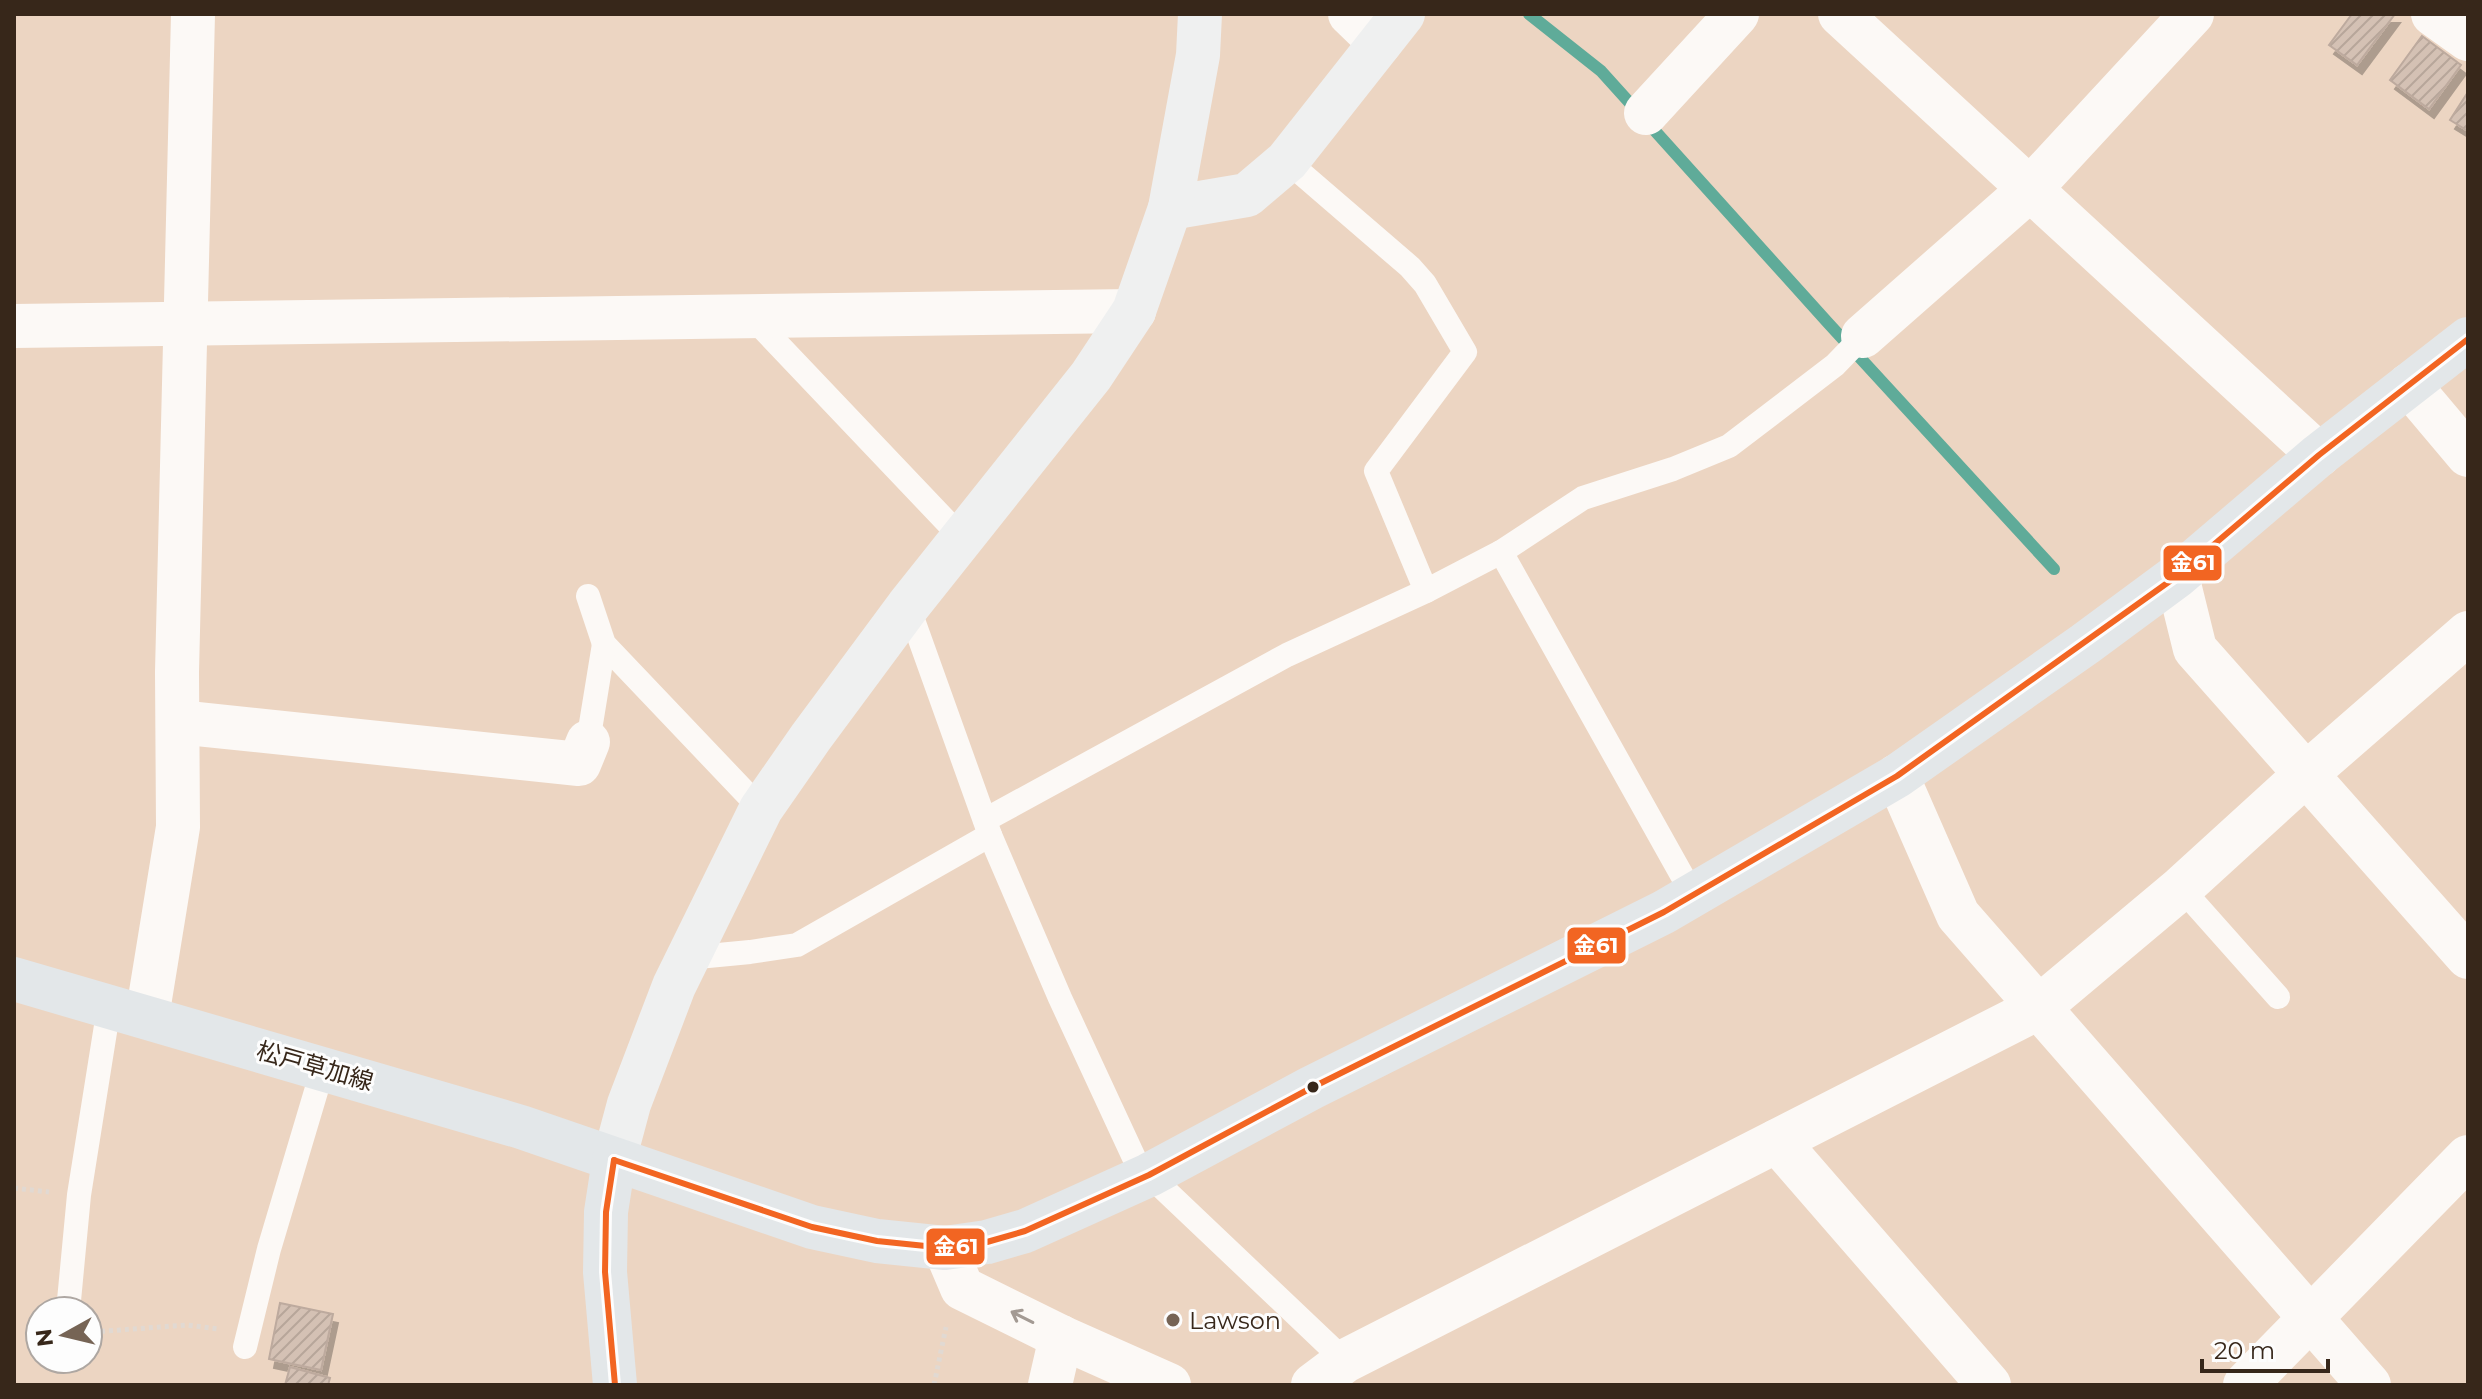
<svg xmlns="http://www.w3.org/2000/svg" width="2482" height="1399" viewBox="0 0 2482 1399" font-family="Montserrat,'Noto Sans JP',sans-serif">
  <style>
    .lines { fill: none; stroke-linecap: round; stroke-linejoin: round }
    .stream { stroke: #5fab99; stroke-width: 12 }
    .building { fill: url(#building-hatch); stroke: #bdaa9e; stroke-width: 2; filter: url(#shadow) }
    .path { stroke: #e1d9d2; stroke-width: 5; stroke-dasharray: 4 4; stroke-linecap: butt }
    .lane { stroke: #fcf9f6; stroke-width: 24 }
    .street { stroke: #fcf9f6; stroke-width: 44 }
    .secondary { stroke: #eff0f0; stroke-width: 44 }
    .primary { stroke: #e3e7e9; stroke-width: 44 }
    .bus-1-casing { stroke: #fdfdfd; stroke-width: 12 }
    .bus-1 { stroke: #f26522; stroke-width: 6 }
    .oneway { stroke: #a39a93 }
    .bus-dot { fill: #37271a; stroke: #fdfdfd; stroke-width: 3 }
    .poi-dot { fill: #766455; stroke: #fdfdfd; stroke-width: 3 }
    .labels { text-anchor: middle; dominant-baseline: central; stroke-width: 6; stroke-linejoin: round; paint-order: stroke }
    .street-label { font-size: 24px; fill: #37271a; stroke: #fdfdfd }
    .poi-label { font-size: 24px; fill: #37271a; stroke: #fdfdfd; text-anchor: start }
    .line-badge { stroke: #fdfdfd; stroke-width: 3 }
    .badge-label { font-size: 22px; text-anchor: middle; font-weight: bold; fill: #fff }
  </style>
  <defs>
    <pattern id="building-hatch" width="6" height="6" patternUnits="userSpaceOnUse" patternTransform="scale(2)"><rect width="6" height="6" fill="#d4c1b4"/><path d="M-1 1l2-2M0 6l6-6M5 7l2-2" fill="none" stroke="#b7a69a"/></pattern>
    <filter id="shadow"><feDropShadow dx="5" dy="9" stdDeviation="0" flood-color="#0004"/></filter>
  </defs>
  <rect width="100%" height="100%" fill="#ecd5c2"/>
  <g class="lines">
    <path class="stream" d="M1529 14 1601 71 1829 324 2054 569"/>
  </g>
  <g class="building">
    <path d="M2352 14H2395L2357 65 2329 45Z"/>
    <path d="M2422 36 2461 65 2429 109 2390 80Z"/>
    <path d="M2468 92V131L2450 120Z"/>
    <path d="M280 1303 333 1314 321 1370 269 1359Z"/>
    <path d="M290 1367 330 1378 328 1385H285Z"/>
  </g>
  <g class="lines">
    <g class="path">
      <path d="M14 1188 49 1192"/>
      <path d="M93 1332 187 1325 218 1329"/>
      <path d="M934 1385 946 1327"/>
    </g>
    <g class="lane">
      <path d="M1287 161 1410 267 1425 284 1465 352 1376 471 1426 591"/>
      <path d="M751 316 962 538"/>
      <path d="M1501 552 1693 895"/>
      <path d="M588 596 604 644 761 809"/>
      <path d="M908 606 990 835 1060 998 1143 1177"/>
      <path d="M588 742 604 644"/>
      <path d="M985 820 1287 655 1426 591 1501 552 1583 498 1673 469 1729 446 1835 365 1863 336"/>
      <path d="M2181 888 2278 997"/>
      <path d="M687 958 750 952 797 945 990 835"/>
      <path d="M1149 1175 1345 1361"/>
      <path d="M68 1311 79 1195 109 1007"/>
      <path d="M245 1347 269 1249 323 1068"/>
    </g>
    <g class="street">
      <path d="M1350 14 1380 43"/>
      <path d="M1840 14 2319 455"/>
      <path d="M2433 14 2468 39"/>
      <path d="M1646 113 1737 14"/>
      <path d="M14 326 1134 311"/>
      <path d="M1863 336 2029 190 2192 14"/>
      <path d="M2409 385 2468 455"/>
      <path d="M2177 576 2195 649 2468 957"/>
      <path d="M178 722 579 764 588 742"/>
      <path d="M1897 776 1958 915 2369 1385"/>
      <path d="M147 1017 178 827 177 672 193 14"/>
      <path d="M1777 1141 1989 1385"/>
      <path d="M945 1248 962 1288 1061 1337 1169 1385"/>
      <path d="M1050 1385 1061 1337"/>
      <path d="M1313 1385 1345 1361 2038 1008 2181 888 2305 775 2468 633"/>
      <path d="M2245 1385 2468 1157"/>
    </g>
    <g class="secondary">
      <path d="M1170 208 1247 195 1287 161 1403 14"/>
      <path d="M614 1160 629 1104 674 986 761 809 811 737 908 606 1091 376 1134 311 1170 208 1198 55 1200 14"/>
    </g>
    <g class="primary">
      <path d="M14 979 521 1127 812 1227 877 1241 945 1248 987 1242 1025 1231 1149 1175 1311 1088 1664 912 1897 776 2085 644 2177 576 2319 455 2468 339"/>
      <path d="M614 1160 606 1212 605 1272 615 1385"/>
    </g>
    <g class="bus-1-casing">
      <g id="bus-1">
        <path d="M614 1160 812 1227 877 1241 945 1248 987 1242 1025 1231 1149 1175 1311 1088 1664 912 1897 776 2177 576 2319 455 2468 339"/>
        <path d="M614 1160 606 1212 605 1272 615 1385"/>
      </g>
    </g>
    <use href="#bus-1" class="bus-1"/>
  </g>
  <defs><path id="oneway-shaft" d="M-6 0H5M1.5-3L5.5 0L1.5 3" fill="none" stroke-width="1.6" stroke-linecap="round" stroke-linejoin="round" transform="scale(2)"/></defs>
  <use class="oneway" href="#oneway-shaft" transform="translate(1022 1317) rotate(-153)"/>
  <circle class="bus-dot" cx="1313" cy="1087" r="7"/>
  <circle class="poi-dot" cx="1173" cy="1320" r="8"/>
  <g class="labels">
    <g class="street-label">
      <text transform="translate(315 1066) rotate(16)">松戸草加線</text>
    </g>
    <g class="poi-label">
      <text x="1189" y="1320">Lawson</text>
    </g>
  </g>
  <g class="line-badge">
    <rect x="2162" y="544" width="61" height="38" rx="8" fill="#f26522"/>
    <rect x="1566" y="926" width="61" height="39" rx="8" fill="#f26522"/>
    <rect x="925" y="1227" width="61" height="39" rx="8" fill="#f26522"/>
  </g>
  <g class="badge-label">
    <text x="2193" y="570">金61</text>
    <text x="1596" y="953">金61</text>
    <text x="956" y="1254">金61</text>
  </g>
  <rect width="2482" height="1399" fill="none" stroke="#37271a" stroke-width="32"/>
  <g transform="translate(64 1335) rotate(262)"><circle r="38" fill="#fdfdfd" stroke="#aea7a2" stroke-width="2"/>
  <path d="M0-6L14 30L0 20L-14 30Z" fill="#766455"/>
  <text y="-12" font-size="22" font-weight="bold" text-anchor="middle" fill="#37271a">N</text>
  </g>
  <path d="M2202 1359v12h126v-12" fill="none" stroke="#37271a" stroke-width="4"/>
  <text x="2214" y="1359" font-size="24" fill="#37271a" stroke="#fdfdfd" stroke-width="6" paint-order="stroke">20 m</text>
</svg>
